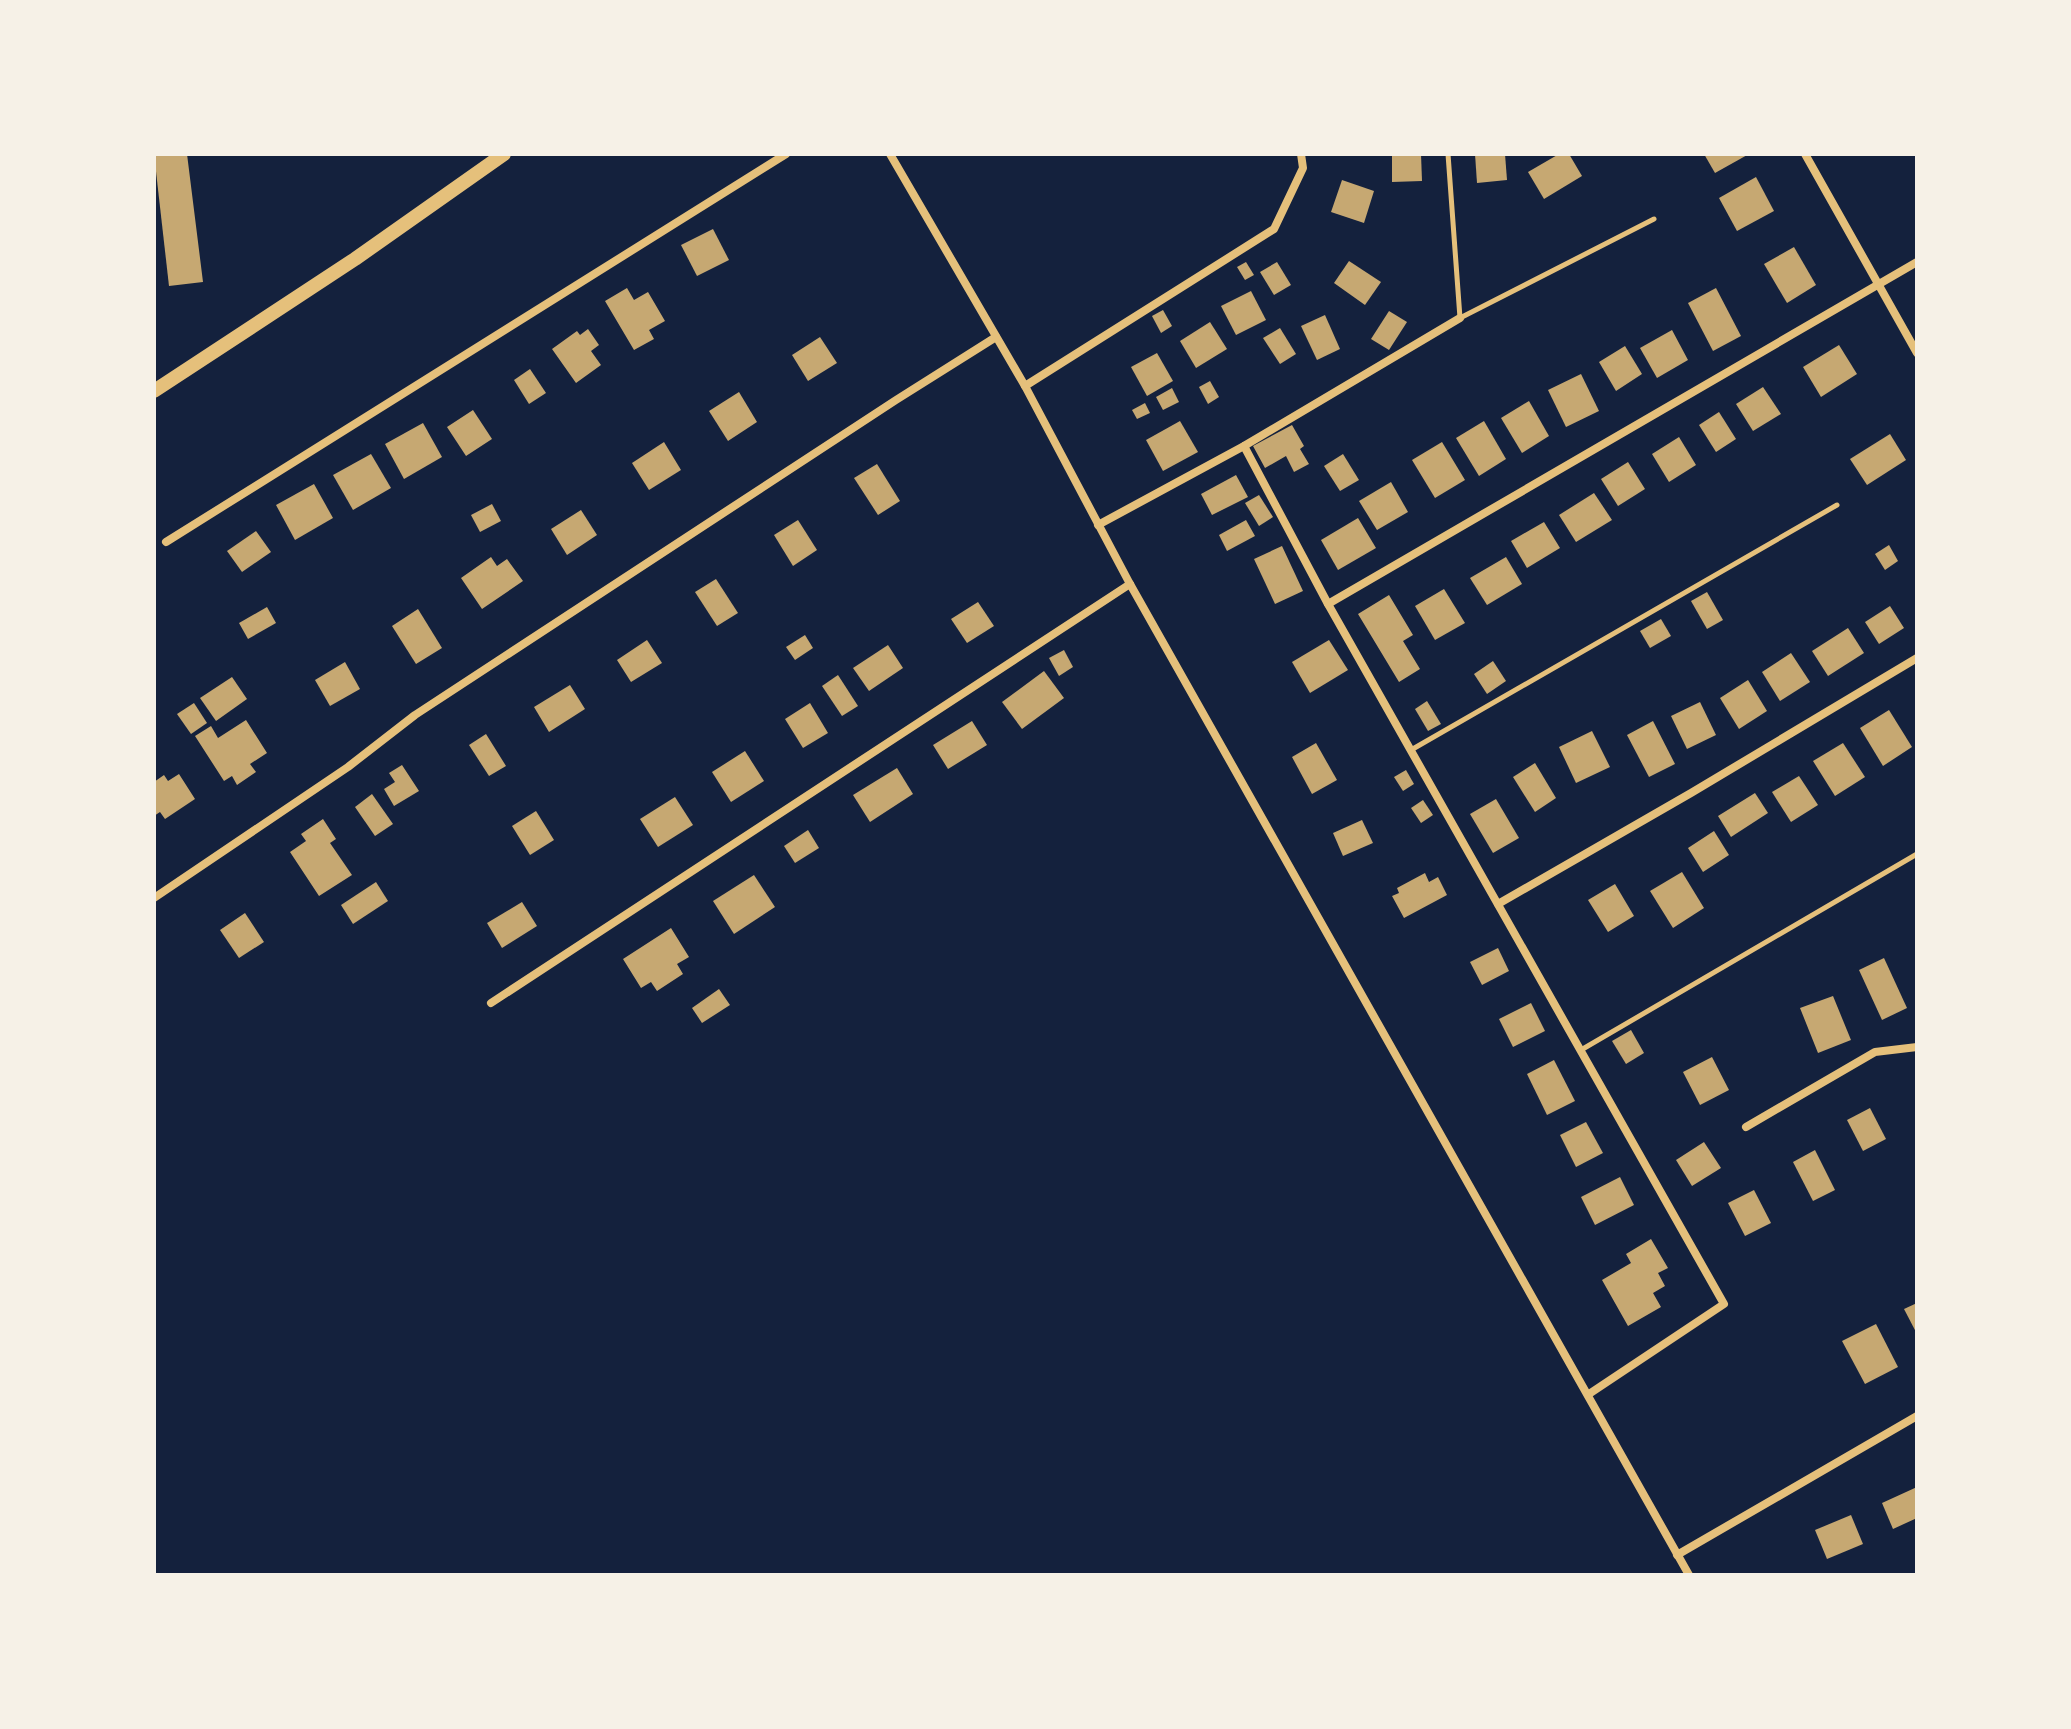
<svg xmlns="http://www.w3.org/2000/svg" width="2071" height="1729" viewBox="0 0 2071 1729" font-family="'Nunito Sans',sans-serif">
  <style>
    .building { fill: #c6a872 }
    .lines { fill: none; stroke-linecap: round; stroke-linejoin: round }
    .service { stroke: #e5c07b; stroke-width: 5 }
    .minor { stroke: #e5c07b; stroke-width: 8 }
    .tertiary { stroke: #e5c07b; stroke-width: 14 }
  </style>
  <rect width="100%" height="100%" fill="#14213d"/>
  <g class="building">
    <path d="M154 154H187L203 282 169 286Z"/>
    <path d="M1392 154H1421L1422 181 1392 182Z"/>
    <path d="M1475 154H1505L1507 180 1477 183Z"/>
    <path d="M1559 154H1569L1582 176 1544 199 1528 172Z"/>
    <path d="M1704 154H1749L1715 173Z"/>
    <path d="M1756 177 1774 211 1737 231 1719 198Z"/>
    <path d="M1342 180 1374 191 1364 223 1331 212Z"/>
    <path d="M713 229 729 260 697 276 681 245Z"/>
    <path d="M1794 247 1816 285 1787 303 1764 264Z"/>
    <path d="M1349 261 1381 282 1365 305 1334 283Z"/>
    <path d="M1246 262 1254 275 1245 280 1237 267Z"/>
    <path d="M1277 262 1291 285 1274 295 1260 272Z"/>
    <path d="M627 288 634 300 648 292 665 321 649 330 654 339 634 350 605 301Z"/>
    <path d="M1716 288 1741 336 1713 351 1688 303Z"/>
    <path d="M1251 291 1266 320 1236 335 1221 306Z"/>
    <path d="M1163 310 1172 326 1161 333 1152 316Z"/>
    <path d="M1389 311 1407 322 1389 350 1371 339Z"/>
    <path d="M1325 315 1340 349 1317 360 1301 326Z"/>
    <path d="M1210 322 1227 349 1196 368 1180 341Z"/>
    <path d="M1280 328 1296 354 1280 364 1263 338Z"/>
    <path d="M588 329 599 345 591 351 601 365 576 383 552 349 577 331 580 335Z"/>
    <path d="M1672 330 1688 360 1657 378 1640 348Z"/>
    <path d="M820 337 837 363 808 381 792 355Z"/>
    <path d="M1839 345 1857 374 1821 397 1803 367Z"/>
    <path d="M1625 346 1642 374 1616 391 1599 362Z"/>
    <path d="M1157 353 1173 381 1147 396 1131 367Z"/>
    <path d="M530 369 546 393 529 404 514 380Z"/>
    <path d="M1581 374 1599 411 1566 427 1548 390Z"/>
    <path d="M1210 381 1219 397 1208 404 1199 387Z"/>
    <path d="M1763 387 1781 414 1753 431 1736 404Z"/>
    <path d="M1172 388 1179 402 1163 410 1156 397Z"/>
    <path d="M739 392 757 422 728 441 709 411Z"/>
    <path d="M1529 401 1549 436 1522 453 1501 418Z"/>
    <path d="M1145 403 1150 413 1137 419 1132 410Z"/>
    <path d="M473 410 492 439 466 456 447 427Z"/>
    <path d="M1719 412 1736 439 1716 452 1699 425Z"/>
    <path d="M1180 421 1198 452 1163 471 1146 440Z"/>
    <path d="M1484 421 1506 459 1479 476 1456 438Z"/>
    <path d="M423 423 442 457 404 479 385 444Z"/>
    <path d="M1292 425 1304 446 1300 449 1309 464 1294 472 1286 456 1265 468 1253 446Z"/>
    <path d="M1890 434 1906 460 1867 485 1850 459Z"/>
    <path d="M1679 437 1696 465 1669 482 1652 454Z"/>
    <path d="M664 442 681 470 649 490 632 463Z"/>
    <path d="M1442 442 1465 480 1435 498 1412 460Z"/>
    <path d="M371 454 391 488 353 510 333 475Z"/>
    <path d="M1343 454 1359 480 1340 491 1324 466Z"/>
    <path d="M1628 462 1645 489 1618 506 1601 479Z"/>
    <path d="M877 464 900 501 878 515 854 478Z"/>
    <path d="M1236 475 1248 497 1212 515 1201 494Z"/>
    <path d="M1391 482 1408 512 1377 530 1359 501Z"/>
    <path d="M314 484 333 518 295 540 276 505Z"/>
    <path d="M1594 493 1612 520 1576 542 1559 515Z"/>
    <path d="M1259 495 1273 517 1259 526 1245 503Z"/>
    <path d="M492 504 501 521 480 532 471 515Z"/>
    <path d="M581 510 597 535 567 555 551 529Z"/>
    <path d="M1358 518 1376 548 1338 570 1321 540Z"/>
    <path d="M798 520 817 550 793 566 774 535Z"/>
    <path d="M1246 520 1255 536 1227 551 1219 535Z"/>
    <path d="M1544 522 1560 548 1527 568 1511 541Z"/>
    <path d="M256 531 271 552 242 572 227 551Z"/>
    <path d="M1889 545 1898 561 1885 570 1875 554Z"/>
    <path d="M1282 546 1303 591 1275 604 1254 559Z"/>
    <path d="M491 557 497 566 507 559 523 581 482 609 461 578Z"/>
    <path d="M1506 557 1522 584 1487 605 1470 578Z"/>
    <path d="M716 579 738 613 717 626 695 592Z"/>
    <path d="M1444 589 1465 623 1435 640 1415 606Z"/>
    <path d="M1707 592 1723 620 1707 629 1691 601Z"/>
    <path d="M1389 595 1413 635 1403 641 1420 669 1399 682 1358 614Z"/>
    <path d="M978 602 994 626 967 643 951 619Z"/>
    <path d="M1890 606 1904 628 1879 644 1865 622Z"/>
    <path d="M267 607 276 623 248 639 239 623Z"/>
    <path d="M418 609 442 648 416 664 392 626Z"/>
    <path d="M1661 619 1671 636 1650 648 1640 631Z"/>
    <path d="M1848 628 1864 653 1828 676 1812 651Z"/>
    <path d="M805 635 813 648 795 660 786 647Z"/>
    <path d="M647 640 662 663 631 682 617 660Z"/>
    <path d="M1329 640 1348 670 1310 693 1292 662Z"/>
    <path d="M888 645 903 668 869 691 853 668Z"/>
    <path d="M1064 650 1073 667 1059 676 1049 658Z"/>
    <path d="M1791 653 1810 682 1780 701 1762 672Z"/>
    <path d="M1493 661 1506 681 1487 694 1474 674Z"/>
    <path d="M345 662 360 689 330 706 315 680Z"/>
    <path d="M1044 671 1064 698 1022 729 1002 702Z"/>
    <path d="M838 675 858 706 842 716 822 686Z"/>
    <path d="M232 677 247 699 216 721 200 698Z"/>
    <path d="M1748 680 1767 711 1739 729 1720 698Z"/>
    <path d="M570 685 585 709 549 732 534 707Z"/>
    <path d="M1427 701 1441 724 1428 731 1415 709Z"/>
    <path d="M1700 702 1716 735 1687 749 1671 716Z"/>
    <path d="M194 703 207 723 191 734 177 714Z"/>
    <path d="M810 703 828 733 803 748 785 719Z"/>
    <path d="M1889 710 1912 747 1883 766 1860 728Z"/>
    <path d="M246 720 267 753 250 764 256 772 237 785 232 776 224 781 195 736 211 726 218 738Z"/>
    <path d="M972 721 987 745 948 769 933 745Z"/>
    <path d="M1653 721 1675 764 1649 777 1627 735Z"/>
    <path d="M1592 731 1610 767 1576 783 1559 747Z"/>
    <path d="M486 734 506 766 489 776 469 745Z"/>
    <path d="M1316 743 1337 780 1312 794 1292 757Z"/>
    <path d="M1843 743 1865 777 1835 796 1813 761Z"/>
    <path d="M745 751 764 781 731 802 712 772Z"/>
    <path d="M1535 763 1556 798 1535 812 1513 777Z"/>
    <path d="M402 765 419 791 394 806 384 789 395 782 389 773Z"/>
    <path d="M897 768 913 794 870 822 853 795Z"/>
    <path d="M1406 770 1414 784 1403 791 1394 777Z"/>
    <path d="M179 774 195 799 165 819 160 812 154 816V782L164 775 168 781Z"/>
    <path d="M1799 776 1818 805 1791 822 1772 792Z"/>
    <path d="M1755 793 1768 813 1731 837 1718 816Z"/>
    <path d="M372 794 393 824 375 836 355 807Z"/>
    <path d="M675 797 693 825 658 847 640 819Z"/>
    <path d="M1496 799 1519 838 1493 853 1470 814Z"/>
    <path d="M1423 800 1433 815 1421 823 1411 808Z"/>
    <path d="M536 811 554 840 530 855 512 826Z"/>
    <path d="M323 819 336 839 330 843 352 875 319 896 290 852 306 841 301 834Z"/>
    <path d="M1362 820 1373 843 1343 856 1333 833Z"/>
    <path d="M808 830 819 848 795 863 784 846Z"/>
    <path d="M1714 831 1729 855 1703 872 1688 848Z"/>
    <path d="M1682 872 1704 908 1673 928 1650 891Z"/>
    <path d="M1425 873 1429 882 1438 877 1447 895 1404 918 1392 896 1399 893 1397 888Z"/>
    <path d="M754 875 775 907 734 934 713 901Z"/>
    <path d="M376 882 388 901 353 924 341 905Z"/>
    <path d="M1615 884 1634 916 1608 932 1588 900Z"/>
    <path d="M522 902 537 926 502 948 487 923Z"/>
    <path d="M245 913 264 942 239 958 220 930Z"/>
    <path d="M671 928 689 957 677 964 683 974 657 991 651 982 641 988 623 959Z"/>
    <path d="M1498 948 1509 971 1482 985 1470 962Z"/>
    <path d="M1884 958 1907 1008 1882 1020 1859 970Z"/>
    <path d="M719 989 730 1005 702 1023 692 1008Z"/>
    <path d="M1833 996 1851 1040 1818 1053 1800 1008Z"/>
    <path d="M1531 1003 1545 1031 1513 1047 1499 1019Z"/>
    <path d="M1631 1030 1644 1053 1626 1064 1612 1041Z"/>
    <path d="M1712 1057 1729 1090 1700 1105 1683 1072Z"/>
    <path d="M1554 1060 1575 1101 1547 1115 1527 1074Z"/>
    <path d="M1870 1108 1886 1139 1863 1151 1847 1120Z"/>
    <path d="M1586 1122 1603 1153 1576 1167 1560 1135Z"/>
    <path d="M1704 1142 1721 1168 1692 1186 1676 1160Z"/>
    <path d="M1815 1150 1835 1190 1813 1201 1793 1162Z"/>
    <path d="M1620 1177 1634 1205 1595 1225 1581 1197Z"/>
    <path d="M1754 1190 1771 1223 1745 1236 1728 1203Z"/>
    <path d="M1651 1239 1668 1268 1658 1273 1665 1286 1653 1293 1661 1307 1628 1326 1602 1280 1631 1263 1626 1254Z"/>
    <path d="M1917 1303V1334L1904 1309Z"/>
    <path d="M1876 1324 1898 1367 1865 1384 1842 1341Z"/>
    <path d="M1917 1487V1518L1893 1529 1882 1503Z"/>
    <path d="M1851 1515 1863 1544 1827 1559 1815 1530Z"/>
  </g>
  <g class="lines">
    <g class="service">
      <path d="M1448 154 1460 318 1654 219"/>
      <path d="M1411 750 1837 505"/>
      <path d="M1581 1050 1917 854"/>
    </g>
    <g class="minor">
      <path d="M890 154 1025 386 1130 584 1689 1575"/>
      <path d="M1805 154 1917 353"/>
      <path d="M1025 386 1274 229 1303 168 1301 154"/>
      <path d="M1244 446 1328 604 1724 1304 1589 1394"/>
      <path d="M1098 525 1244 446 1460 318"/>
      <path d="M166 542 786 154"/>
      <path d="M1328 604 1917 262"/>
      <path d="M154 898 348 767 415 715 896 400 996 337"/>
      <path d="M1498 904 1691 793 1917 658"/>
      <path d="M491 1003 1130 584"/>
      <path d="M1746 1127 1875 1052 1917 1047"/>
      <path d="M1677 1555 1917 1416"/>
    </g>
    <path class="tertiary" d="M154 391 355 259 504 154"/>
  </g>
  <rect width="2071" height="1729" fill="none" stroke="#f6f1e7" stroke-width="312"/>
</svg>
